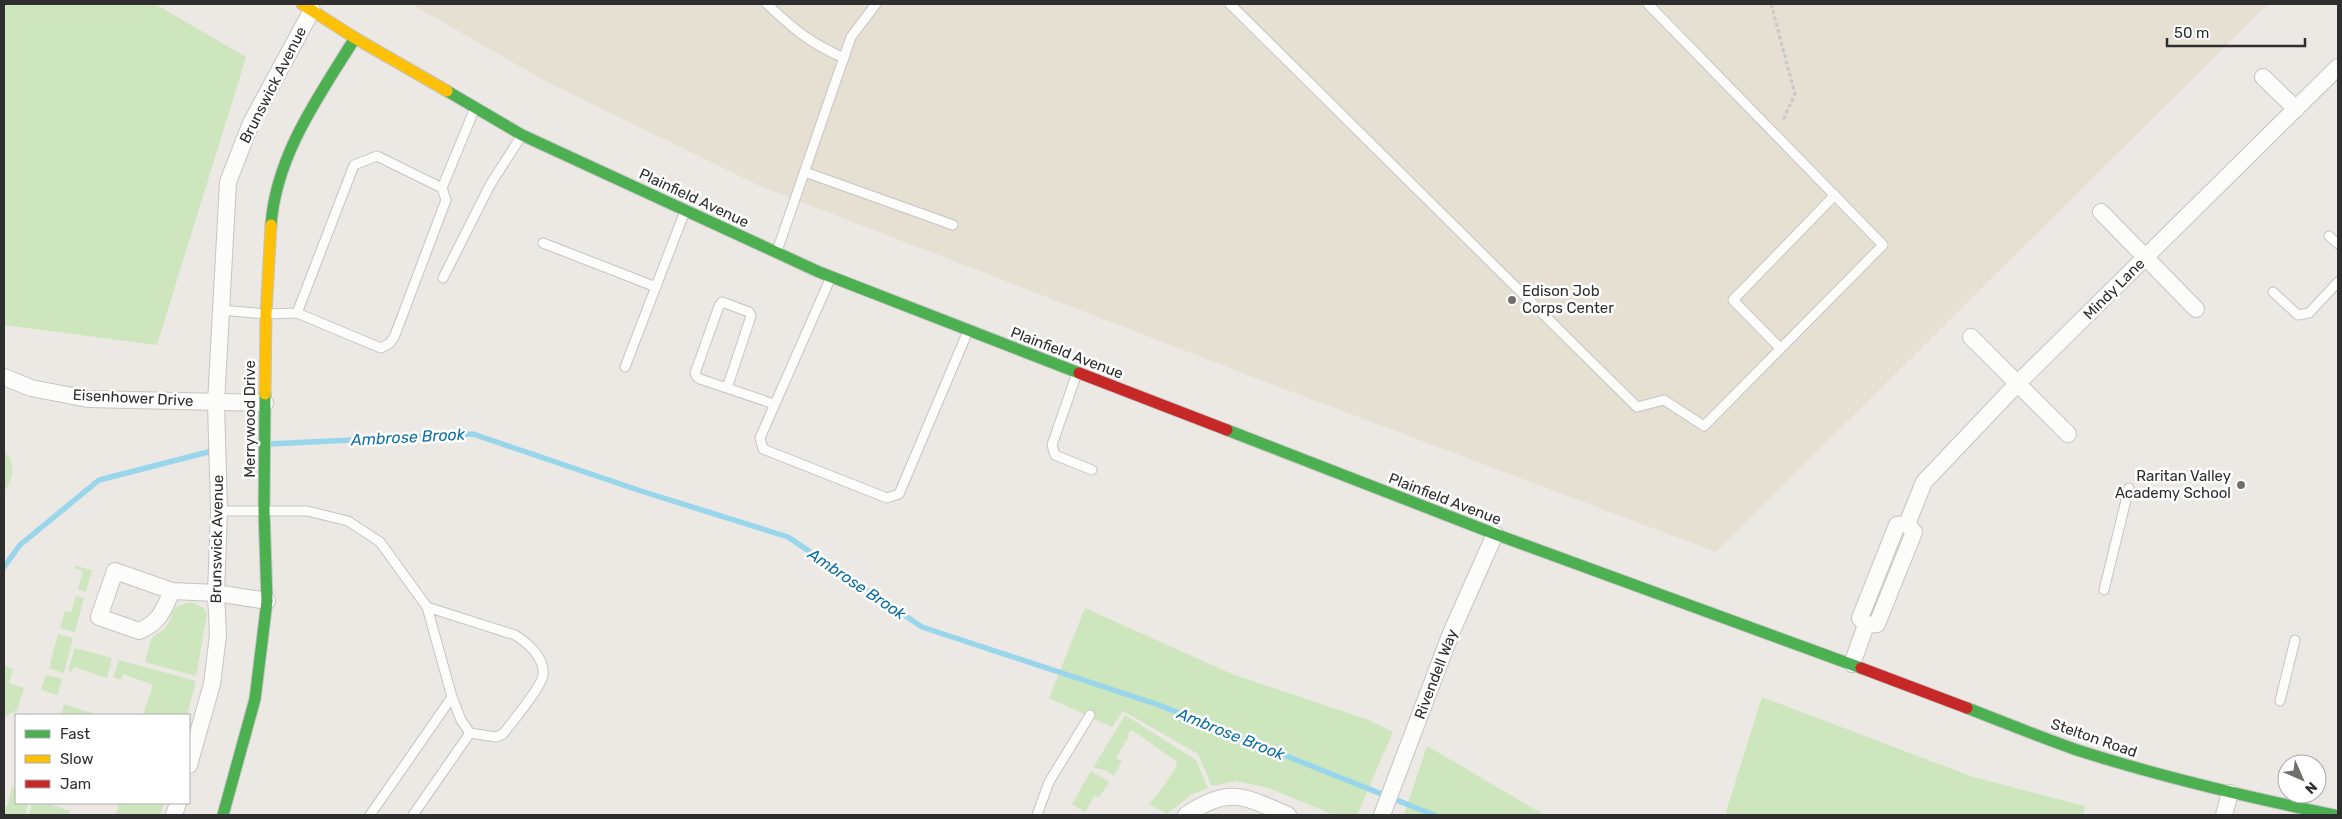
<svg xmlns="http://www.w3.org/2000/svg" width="2342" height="819" viewBox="0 0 2342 819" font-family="Rubik,sans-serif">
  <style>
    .education { fill: #e6e0d3 }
    .green { fill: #cee6be }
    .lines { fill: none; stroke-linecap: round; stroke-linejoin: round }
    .stream { stroke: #99d6ec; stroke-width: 5.5 }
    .lane-casing { stroke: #c5c4c5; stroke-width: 11 }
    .street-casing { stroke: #c5c4c5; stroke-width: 18 }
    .fast-casing { stroke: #c5c4c5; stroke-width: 13 }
    .slow-casing { stroke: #c5c4c5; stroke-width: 13 }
    .jam-casing { stroke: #c5c4c5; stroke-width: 13 }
    .path { stroke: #c9c9c8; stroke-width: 3; stroke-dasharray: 4 2.5; stroke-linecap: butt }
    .lane { stroke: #fcfcfb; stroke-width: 9 }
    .street { stroke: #fcfcfb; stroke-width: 16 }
    .fast { stroke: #4caf50; stroke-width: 11 }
    .slow { stroke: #ffc107; stroke-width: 11 }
    .jam { stroke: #c62828; stroke-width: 11 }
    .poi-dot { fill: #706f6e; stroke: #fff; stroke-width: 2 }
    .labels { text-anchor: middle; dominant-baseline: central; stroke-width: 5; stroke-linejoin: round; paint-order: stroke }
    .street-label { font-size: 15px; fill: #2e2e2e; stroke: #fff }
    .poi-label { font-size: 15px; fill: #2e2e2e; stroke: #fff; text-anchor: start }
    .water-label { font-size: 16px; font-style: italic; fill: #0d6fa3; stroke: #fff }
  </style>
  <rect width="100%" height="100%" fill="#ece8e4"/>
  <path class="education" d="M411 4H2268L1716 552 1276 386 760 186 547 82Z"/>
  <g class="green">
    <path d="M4 4H155L246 57 157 345 4 325Z"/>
    <path d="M4 452C17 463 13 479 4 492Z"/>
    <path d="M76 566 92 570 86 592 78 589 83 571 74 568Z"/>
    <path d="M76 596 84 598 75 632 60 628 65 611 71 612Z"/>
    <path d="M191 602 204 608 207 614 196 676 145 662 151 639C155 635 160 633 164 629 178 613 164 608 191 602Z"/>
    <path d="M1085 608 1232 674 1369 720 1393 732 1357 815H1334L1269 788 1236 781 1212 786 1198 754 1123 711 1112 727 1049 698Z"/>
    <path d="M58 634 73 638 64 673 49 668Z"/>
    <path d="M75 648 112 658 107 678 74 667 72 672 68 670Z"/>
    <path d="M119 660 196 681 187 715H143L153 685 123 674 121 680 113 677Z"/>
    <path d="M4 665 13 669 9 683 24 688 17 710 4 717Z"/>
    <path d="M46 675 62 679 58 695 41 690Z"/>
    <path d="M1762 697 1973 777 2085 806 2083 815H1725Z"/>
    <path d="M64 704 97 715H62Z"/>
    <path d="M1125 715 1196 760 1208 788 1191 795 1167 814 1149 804 1164 786 1177 765 1176 761 1132 730 1128 733 1129 736 1116 758 1122 761 1114 776 1105 770 1093 768Z"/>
    <path d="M1427 746 1545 815H1404Z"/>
    <path d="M1091 771 1109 782 1099 798 1095 795 1085 812 1072 804Z"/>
    <path d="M12 787 16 788V803H28L25 815H4V808L8 805Z"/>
    <path d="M32 803H45L70 811 69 815H29Z"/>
    <path d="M119 803H164L160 815H116Z"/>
  </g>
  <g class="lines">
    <g class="stream">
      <path d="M269 444 473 434 638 490 788 537 922 627 1159 705 1434 815"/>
      <path d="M4 567 20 545 99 480 216 450"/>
    </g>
    <g class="lane-casing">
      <g id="lane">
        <path d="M767 4C795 30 808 42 844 58"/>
        <path d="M1230 4 1637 407 1664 400 1704 426 1883 245 1648 4"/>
        <path d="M377 156 442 188 446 200 395 335 390 343 381 348 297 313 354 165Z"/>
        <path d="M805 172 953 225"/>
        <path d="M442 188 475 108"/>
        <path d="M2329 236 2338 244"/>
        <path d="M543 243 656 287"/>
        <path d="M777 251 851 37 876 4"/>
        <path d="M831 277 760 438 763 449 887 498 899 494 968 331"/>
        <path d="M443 278 490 185 522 135"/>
        <path d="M2273 292 2298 315 2309 313 2338 282"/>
        <path d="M221 310 266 314 297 313"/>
        <path d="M1780 348 1733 300 1835 195"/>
        <path d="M625 367 685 211"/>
        <path d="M1077 373 1052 445 1055 455 1092 470"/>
        <path d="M727 388 751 316 749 312 722 302 719 306 695 373 697 377 700 379 774 404"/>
        <path d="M219 511H307L348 521 380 542 427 607 452 697 461 720 470 733 496 737 503 734C512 722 541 688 543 675 545 658 528 643 515 635L427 607"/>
        <path d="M2104 590 2129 488"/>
        <path d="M2280 701 2295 640"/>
        <path d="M370 815 452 697"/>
        <path d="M413 815 470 733"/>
        <path d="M1037 815 1049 782 1090 715"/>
      </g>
    </g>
    <g class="street-casing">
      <g id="street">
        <path d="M2263 77 2296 109"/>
        <path d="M2101 212 2196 309"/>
        <path d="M1971 337 2068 434"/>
        <path d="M4 377 31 388 88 399 265 403"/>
        <path d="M1907 524 1924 482 2018 383 2338 67"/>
        <path d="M1907 524 1914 532 1877 624 1866 625 1860 618 1897 525Z"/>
        <path d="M172 591C163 611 160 622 139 631L99 617 115 571 172 591 216 593 267 601"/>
        <path d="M1852 664 1866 625"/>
        <path d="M189 765 212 684 218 635 216 593 219 511 216 403 228 182 251 123 312 10"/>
        <path d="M174 815 178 803"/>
        <path d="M1186 815C1229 786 1243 796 1288 815"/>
        <path d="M1382 815 1451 633 1495 534"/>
        <path d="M2224 815 2230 793"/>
      </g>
    </g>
    <g class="fast-casing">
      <g id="fast">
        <path d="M447 91 522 135 819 272 1079 373"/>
        <path d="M271 225C276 155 319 96 355 38"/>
        <path d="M1227 430 1495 534 1861 668"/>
        <path d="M1967 708C2003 722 2040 737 2077 750 2161 777 2247 797 2334 815"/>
        <path d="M223 815 255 699 267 601 264 510 265 394"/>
      </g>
    </g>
    <g class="slow-casing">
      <g id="slow">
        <path d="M302 4 355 38 447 91"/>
        <path d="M265 394 266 314 271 225"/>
      </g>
    </g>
    <g class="jam-casing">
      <g id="jam">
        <path d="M1079 373 1227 430"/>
        <path d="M1861 668 1967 708"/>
      </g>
    </g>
    <path class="path" d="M1771 4 1795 94 1782 122"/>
    <use href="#lane" class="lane"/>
    <use href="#street" class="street"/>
    <use href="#fast" class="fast"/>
    <use href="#slow" class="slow"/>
    <use href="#jam" class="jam"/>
  </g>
  <g class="poi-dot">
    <circle cx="1512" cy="300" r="5"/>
    <circle cx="2241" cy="485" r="5"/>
  </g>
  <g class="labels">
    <g class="street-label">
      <text transform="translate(273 85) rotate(-63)">Brunswick Avenue</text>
      <text transform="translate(694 198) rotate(25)">Plainfield Avenue</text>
      <text transform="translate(2114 289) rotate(-45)">Mindy Lane</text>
      <text transform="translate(1067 353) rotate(21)">Plainfield Avenue</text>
      <text transform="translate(133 398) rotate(3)">Eisenhower Drive</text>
      <text transform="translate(250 419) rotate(-90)">Merrywood Drive</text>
      <text transform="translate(1445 499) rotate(21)">Plainfield Avenue</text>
      <text transform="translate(217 539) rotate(-89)">Brunswick Avenue</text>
      <text transform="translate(1436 674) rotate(-69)">Rivendell Way</text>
      <text transform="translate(2094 738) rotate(19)">Stelton Road</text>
    </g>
    <g class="poi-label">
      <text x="1522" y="291">Edison Job<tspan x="1522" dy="17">Corps Center</tspan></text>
      <text x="2231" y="476" text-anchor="end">Raritan Valley<tspan x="2231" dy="17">Academy School</tspan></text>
    </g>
    <g class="water-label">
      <text transform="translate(408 437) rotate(-3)">Ambrose Brook</text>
      <text transform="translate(857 584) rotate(34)">Ambrose Brook</text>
      <text transform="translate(1231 734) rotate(22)">Ambrose Brook</text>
    </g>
  </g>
  <rect width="2342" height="819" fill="none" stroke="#2e2e2e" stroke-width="10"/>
  <rect x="15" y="714" width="175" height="90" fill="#ffffff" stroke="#ababab"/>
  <rect x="25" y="730" width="25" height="8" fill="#4caf50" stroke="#ababab"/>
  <text x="60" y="739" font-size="15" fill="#2e2e2e">Fast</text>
  <rect x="25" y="755" width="25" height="8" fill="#ffc107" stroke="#ababab"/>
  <text x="60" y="764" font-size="15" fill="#2e2e2e">Slow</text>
  <rect x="25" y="780" width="25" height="8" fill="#c62828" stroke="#ababab"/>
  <text x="60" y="789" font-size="15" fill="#2e2e2e">Jam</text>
  <g transform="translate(2302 779) rotate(135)"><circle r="24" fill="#ffffff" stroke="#ababab"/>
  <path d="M0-4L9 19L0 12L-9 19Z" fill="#706f6e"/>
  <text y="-8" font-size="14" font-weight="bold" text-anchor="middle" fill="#2e2e2e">N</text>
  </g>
  <path d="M2167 38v8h138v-8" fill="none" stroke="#2e2e2e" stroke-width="2.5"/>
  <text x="2174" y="38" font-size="15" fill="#2e2e2e" stroke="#ffffff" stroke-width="4" paint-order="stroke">50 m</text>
</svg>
